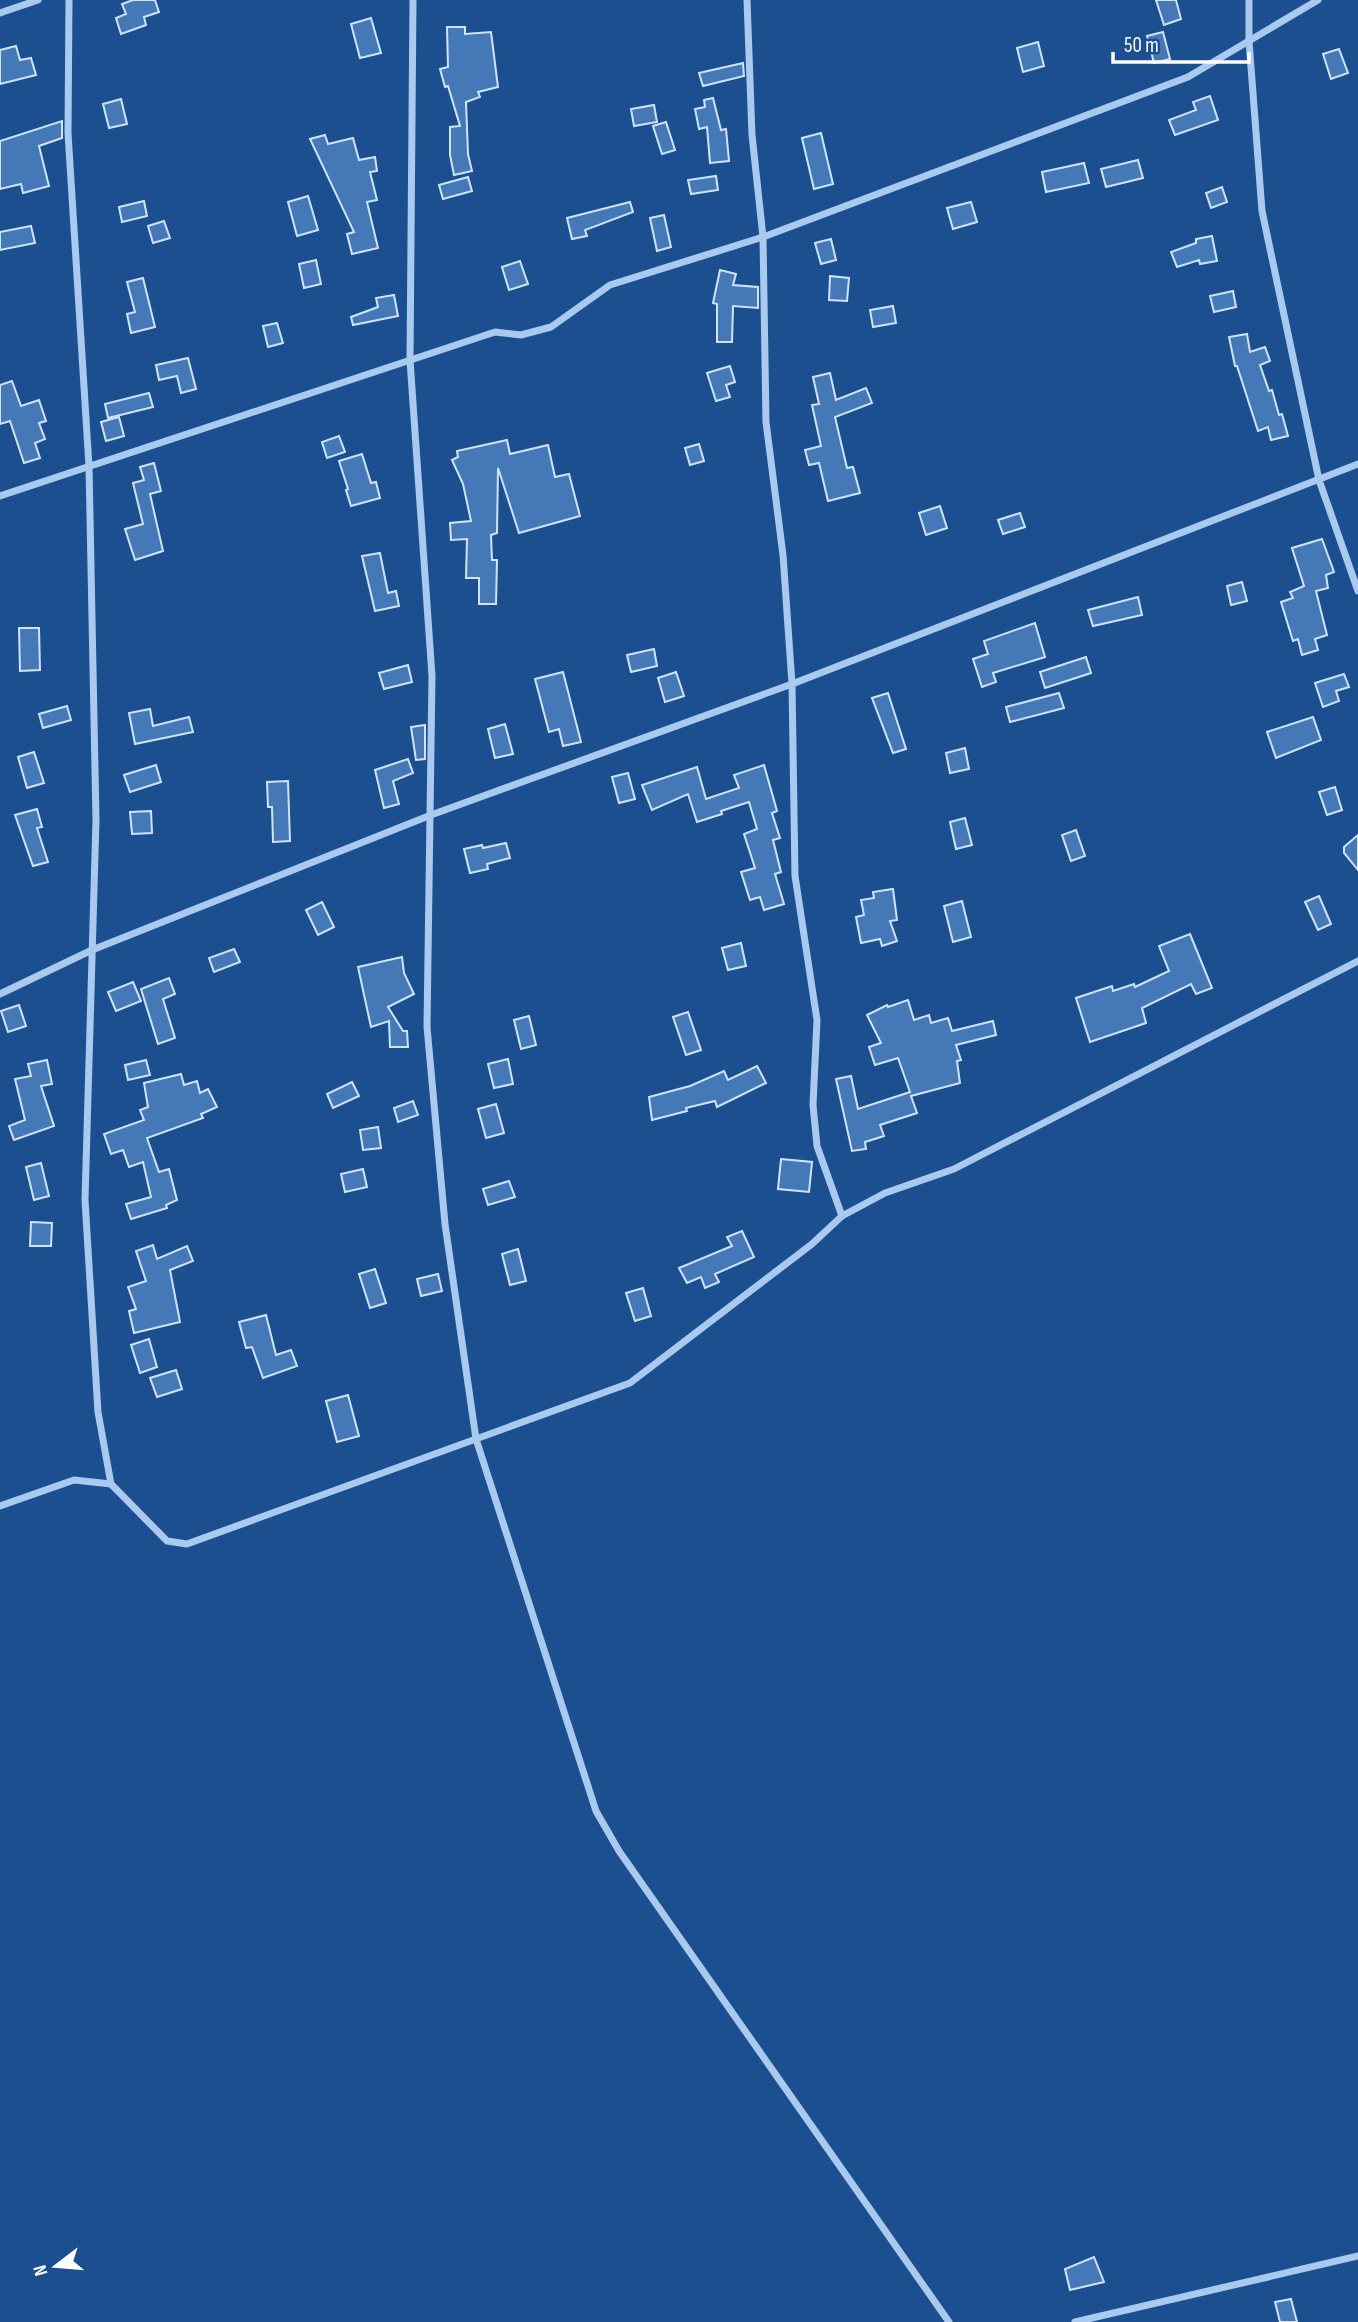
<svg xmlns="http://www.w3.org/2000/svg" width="1358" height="2322" viewBox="0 0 1358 2322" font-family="'Sofia Sans Condensed',sans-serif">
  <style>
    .building { fill: #4478b7; stroke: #cfe3fa; stroke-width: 2 }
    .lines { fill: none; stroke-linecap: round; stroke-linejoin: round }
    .street { stroke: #a9c9ee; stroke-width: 7 }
  </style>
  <rect width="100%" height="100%" fill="#1b4f8f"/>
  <g class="building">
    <path d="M133 0H155L159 12 144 17 146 25 121 34 116 18 126 14 122 4Z"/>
    <path d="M1156 0H1176L1181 19 1164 25Z"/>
    <path d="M371 18 381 53 360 58 351 24Z"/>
    <path d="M447 27H465V34L491 32 498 87 478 92 480 97 466 102 468 154 472 171 454 175 450 155V127L460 126 448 86 445 87 440 69 448 67Z"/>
    <path d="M1163 32 1170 59 1154 63 1147 36Z"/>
    <path d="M1038 42 1044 66 1023 72 1017 48Z"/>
    <path d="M16 46 20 60 31 58 36 75 0 84V50Z"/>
    <path d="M1339 49 1348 73 1331 79 1323 54Z"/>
    <path d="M743 63 744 76 703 86 699 73Z"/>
    <path d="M1210 96 1218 120 1175 135 1169 120 1196 110 1193 102Z"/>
    <path d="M713 98 721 130 726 129 729 161 710 163 707 127 699 129 695 109 705 107 704 100Z"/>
    <path d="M121 99 127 124 109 128 103 104Z"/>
    <path d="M654 105 657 122 634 126 631 109Z"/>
    <path d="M62 121V138L39 146 49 186 23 193 21 184 0 189V141Z"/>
    <path d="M666 122 675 150 662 154 653 126Z"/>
    <path d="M821 133 833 184 814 189 802 138Z"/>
    <path d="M325 135 328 144 353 138 359 160 375 157 377 171 370 172 377 200 367 202 378 248 352 254 347 234 354 232 310 139Z"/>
    <path d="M1138 160 1143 178 1106 187 1101 169Z"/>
    <path d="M1084 163 1089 183 1046 192 1042 172Z"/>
    <path d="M716 176 718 190 691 194 688 180Z"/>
    <path d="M468 177 472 191 443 199 439 185Z"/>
    <path d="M1222 187 1227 202 1211 208 1206 193Z"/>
    <path d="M308 196 318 230 297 236 288 202Z"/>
    <path d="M144 201 147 216 122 222 119 207Z"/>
    <path d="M630 202 633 212 585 230 587 236 572 239 567 218Z"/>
    <path d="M971 202 977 222 953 229 947 208Z"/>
    <path d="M664 215 671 247 657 251 650 218Z"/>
    <path d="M164 221 170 238 153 243 148 226Z"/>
    <path d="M31 226 35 243 0 250V232Z"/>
    <path d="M1212 236 1217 261 1200 264 1199 260 1177 267 1171 252 1196 243V239Z"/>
    <path d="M831 239 836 260 821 264 815 243Z"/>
    <path d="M316 260 321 284 304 288 299 264Z"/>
    <path d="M520 261 528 284 509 290 502 267Z"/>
    <path d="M720 270 736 274 733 285 758 287V308L733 306 732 342H717V304L713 303Z"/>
    <path d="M830 276 849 278 847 301 829 300Z"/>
    <path d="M143 278 155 327 131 333 127 314 135 312 127 282Z"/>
    <path d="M1233 291 1236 307 1214 312 1210 296Z"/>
    <path d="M394 295 398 316 353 325 351 317 378 307 376 298Z"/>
    <path d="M893 306 896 323 873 327 870 310Z"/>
    <path d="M277 323 283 343 268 347 263 326Z"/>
    <path d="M1247 334 1250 352 1265 347 1270 361 1260 365 1269 391 1272 390 1279 415 1282 414 1288 436 1271 440 1268 427 1258 431 1237 366H1235L1229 337Z"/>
    <path d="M188 358 196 389 181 393 177 376 159 380 156 365Z"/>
    <path d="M730 366 735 382 726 385 730 397 716 401 707 373Z"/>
    <path d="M830 373 836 400 866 388 872 403 835 417 847 468 853 467 860 493 828 501 819 463 809 465 805 450 821 446 812 405 819 404 813 377Z"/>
    <path d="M12 381 21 406 39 400 46 421 39 423 45 439 35 443 40 458 24 463 10 421 0 424V385Z"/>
    <path d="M149 393 153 407 108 418 105 404Z"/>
    <path d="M119 417 124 436 106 441 101 422Z"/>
    <path d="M339 436 345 452 327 458 322 442Z"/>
    <path d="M507 440 510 454 548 445 555 477 569 474 580 516 519 533 498 468 497 533 491 535 492 560H497L496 604H479V578H466L467 539 451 540 450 523 471 521 463 484 452 460 458 457 457 451Z"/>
    <path d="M699 444 704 461 690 465 685 448Z"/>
    <path d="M362 454 371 483 376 482 380 498 351 506 346 490 348 489 339 461Z"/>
    <path d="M154 463 161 491 150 494 163 551 135 560 125 529 143 524 133 483 144 480 140 467Z"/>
    <path d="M940 506 947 528 926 535 919 513Z"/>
    <path d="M1020 513 1025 527 1003 534 998 520Z"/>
    <path d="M1322 539 1334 572 1326 575 1328 588 1316 591 1327 635 1315 639 1318 650 1302 655 1298 639 1293 641 1281 602 1293 598 1290 592 1304 586 1292 548Z"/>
    <path d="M380 553 388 593 396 591 399 606 375 611 362 556Z"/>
    <path d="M1242 582 1247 601 1231 605 1227 586Z"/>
    <path d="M1138 597 1142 615 1093 626 1088 610Z"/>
    <path d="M1035 623 1045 657 993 673 996 682 982 687 973 659 988 654 984 641Z"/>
    <path d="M19 628H39L40 670 20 671Z"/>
    <path d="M654 649 657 666 631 672 627 655Z"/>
    <path d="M1086 657 1091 673 1045 688 1040 672Z"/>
    <path d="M408 665 412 682 384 689 379 673Z"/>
    <path d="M563 672 581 742 563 746 559 729 549 732 535 679Z"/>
    <path d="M676 672 684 696 665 702 658 678Z"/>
    <path d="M1344 674 1349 687 1336 691 1339 701 1323 707 1315 683Z"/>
    <path d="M888 693 906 749 893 753 872 698Z"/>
    <path d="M1059 693 1064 708 1010 722 1006 707Z"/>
    <path d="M67 706 71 720 43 728 39 714Z"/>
    <path d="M150 709 153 726 189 717 193 732 135 744 129 713Z"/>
    <path d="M1313 717 1321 740 1276 758 1267 732Z"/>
    <path d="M505 724 513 754 495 758 488 729Z"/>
    <path d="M425 725V759L416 760 411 727Z"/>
    <path d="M965 748 969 769 950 773 946 753Z"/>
    <path d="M34 752 44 783 27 788 18 757Z"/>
    <path d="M408 759 413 773 393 781 399 804 384 808 375 770Z"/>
    <path d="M156 765 161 782 130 792 124 775Z"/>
    <path d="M764 765 777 811 772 813 780 838 773 840 781 872 775 874 784 904 764 910 760 897 750 900 741 872 755 868 744 834 757 829 749 802 721 811 722 814 697 822 688 794 652 810 642 785 697 767 706 799 739 788 734 775Z"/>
    <path d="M628 773 635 799 619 803 612 777Z"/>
    <path d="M288 781 290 841 273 842 272 807H268L267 782Z"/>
    <path d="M1335 787 1342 810 1327 815 1319 792Z"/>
    <path d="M37 809 42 827 37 828 48 862 33 866 15 815Z"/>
    <path d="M151 811 152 833 132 834 130 812Z"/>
    <path d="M965 818 972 845 956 849 950 822Z"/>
    <path d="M1076 830 1085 856 1071 861 1062 835Z"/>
    <path d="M1358 835V870L1344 853V847Z"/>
    <path d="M506 843 510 858 487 864 488 869 470 873 464 849 482 845 483 848Z"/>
    <path d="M893 889 897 920 890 921 897 941 882 946 880 939 861 943 856 917 864 915 861 900 874 898 873 892Z"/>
    <path d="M1319 896 1331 924 1318 930 1305 902Z"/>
    <path d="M962 901 971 937 953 942 944 906Z"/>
    <path d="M322 902 334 927 318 935 306 910Z"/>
    <path d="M1190 934 1212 988 1196 994 1191 984 1142 1008 1146 1023 1090 1042 1076 998 1112 986 1113 991 1134 984 1135 987 1169 971 1159 946Z"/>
    <path d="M741 943 746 966 728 970 722 948Z"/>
    <path d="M234 949 240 962 214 972 209 958Z"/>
    <path d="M402 957 404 973 414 994 388 1007 403 1031H407L408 1047H390L389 1021 371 1027 358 967Z"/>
    <path d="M169 978 175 994 163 999 175 1038 158 1044 141 989Z"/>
    <path d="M133 982 141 1001 116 1011 108 992Z"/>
    <path d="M908 1000 914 1020 929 1015 931 1023 948 1018 952 1031 993 1021 996 1035 956 1045 961 1060 957 1061 960 1083 911 1096 917 1113 880 1125 884 1136 865 1142 866 1149 852 1151 836 1079 851 1076 858 1109 910 1092 898 1058 875 1065 869 1047 881 1043 867 1015 887 1005 888 1007Z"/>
    <path d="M19 1005 26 1026 8 1032 1 1011Z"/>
    <path d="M688 1012 701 1050 686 1055 673 1017Z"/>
    <path d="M529 1016 536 1045 521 1049 514 1020Z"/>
    <path d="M508 1059 513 1084 494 1088 488 1064Z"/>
    <path d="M47 1060 52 1084 41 1086 54 1126 14 1140 9 1126 25 1120 15 1079 31 1076 28 1064Z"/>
    <path d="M146 1060 150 1075 128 1080 125 1065Z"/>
    <path d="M757 1066 766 1083 717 1107 715 1101 686 1108 687 1111 652 1120 649 1097 690 1086 724 1071 728 1080Z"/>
    <path d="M181 1074 184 1085 197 1081 200 1093 208 1089 217 1107 201 1114 203 1118 147 1138 159 1172 169 1169 177 1200 166 1205 167 1208 131 1219 126 1204 151 1197 143 1162 129 1167 123 1150 111 1154 104 1134 144 1120 140 1110 148 1107 144 1083Z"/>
    <path d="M352 1082 359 1096 333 1108 327 1094Z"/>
    <path d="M413 1101 418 1115 398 1122 394 1108Z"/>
    <path d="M496 1104 504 1133 486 1138 478 1109Z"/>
    <path d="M378 1127 381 1148 363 1150 360 1130Z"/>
    <path d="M781 1159 812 1162 809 1192 778 1189Z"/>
    <path d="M41 1163 49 1196 34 1200 26 1167Z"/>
    <path d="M363 1169 367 1187 345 1192 341 1174Z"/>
    <path d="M509 1181 515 1197 488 1205 483 1189Z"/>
    <path d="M31 1222 52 1223 51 1246H30Z"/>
    <path d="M742 1231 754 1257 715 1274 719 1282 705 1288 701 1277 687 1283 679 1268 732 1246 727 1237Z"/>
    <path d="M153 1245 157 1259 187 1246 193 1261 170 1270 180 1322 134 1333 129 1311 136 1309 128 1287 146 1281 136 1251Z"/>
    <path d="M518 1249 526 1281 510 1285 502 1254Z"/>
    <path d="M375 1269 386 1303 370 1308 359 1274Z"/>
    <path d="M438 1274 442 1291 421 1296 417 1279Z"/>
    <path d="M643 1288 651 1316 635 1321 626 1293Z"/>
    <path d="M266 1315 276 1355 291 1350 297 1366 263 1378 252 1347 246 1348 239 1322Z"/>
    <path d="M149 1339 157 1367 140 1373 131 1345Z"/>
    <path d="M176 1370 182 1389 157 1397 150 1378Z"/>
    <path d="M348 1395 359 1436 337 1442 326 1401Z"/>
    <path d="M1094 2257 1104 2282 1070 2290 1065 2269Z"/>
    <path d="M1291 2299 1297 2322H1280L1275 2302Z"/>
  </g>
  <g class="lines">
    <g class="street">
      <path d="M69 0 68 133 89 466 96 820 85 1200 98 1412 111 1484 167 1541 187 1544 630 1383 812 1244 842 1216 885 1193 954 1169 1358 961"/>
      <path d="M413 0 410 360 432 676 427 1027 445 1224 476 1439 596 1811 619 1851 949 2322"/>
      <path d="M747 0 752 135 763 237 766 422 783 555 792 684 795 876 817 1020 813 1105 817 1146 842 1216"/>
      <path d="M1249 0V41L1262 211 1319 480 1358 591"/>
      <path d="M0 13 38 0"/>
      <path d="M0 496 495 332 521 335 551 327 610 285 763 237 1188 77 1318 0"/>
      <path d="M0 994 92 950 431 815 792 684 1358 464"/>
      <path d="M0 1506 74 1480 111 1484"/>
      <path d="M1075 2322 1358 2256"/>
    </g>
  </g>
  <g transform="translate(56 2266) rotate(254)" stroke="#1b4f8f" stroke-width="5" paint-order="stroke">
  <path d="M0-5L12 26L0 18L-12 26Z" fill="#ffffff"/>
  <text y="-10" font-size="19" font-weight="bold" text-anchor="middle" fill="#ffffff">N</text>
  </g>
  <path d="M1113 52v10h136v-10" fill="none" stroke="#ffffff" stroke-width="3.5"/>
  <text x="1124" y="52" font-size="21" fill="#ffffff" stroke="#1b4f8f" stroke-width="5" paint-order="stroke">50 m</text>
</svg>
